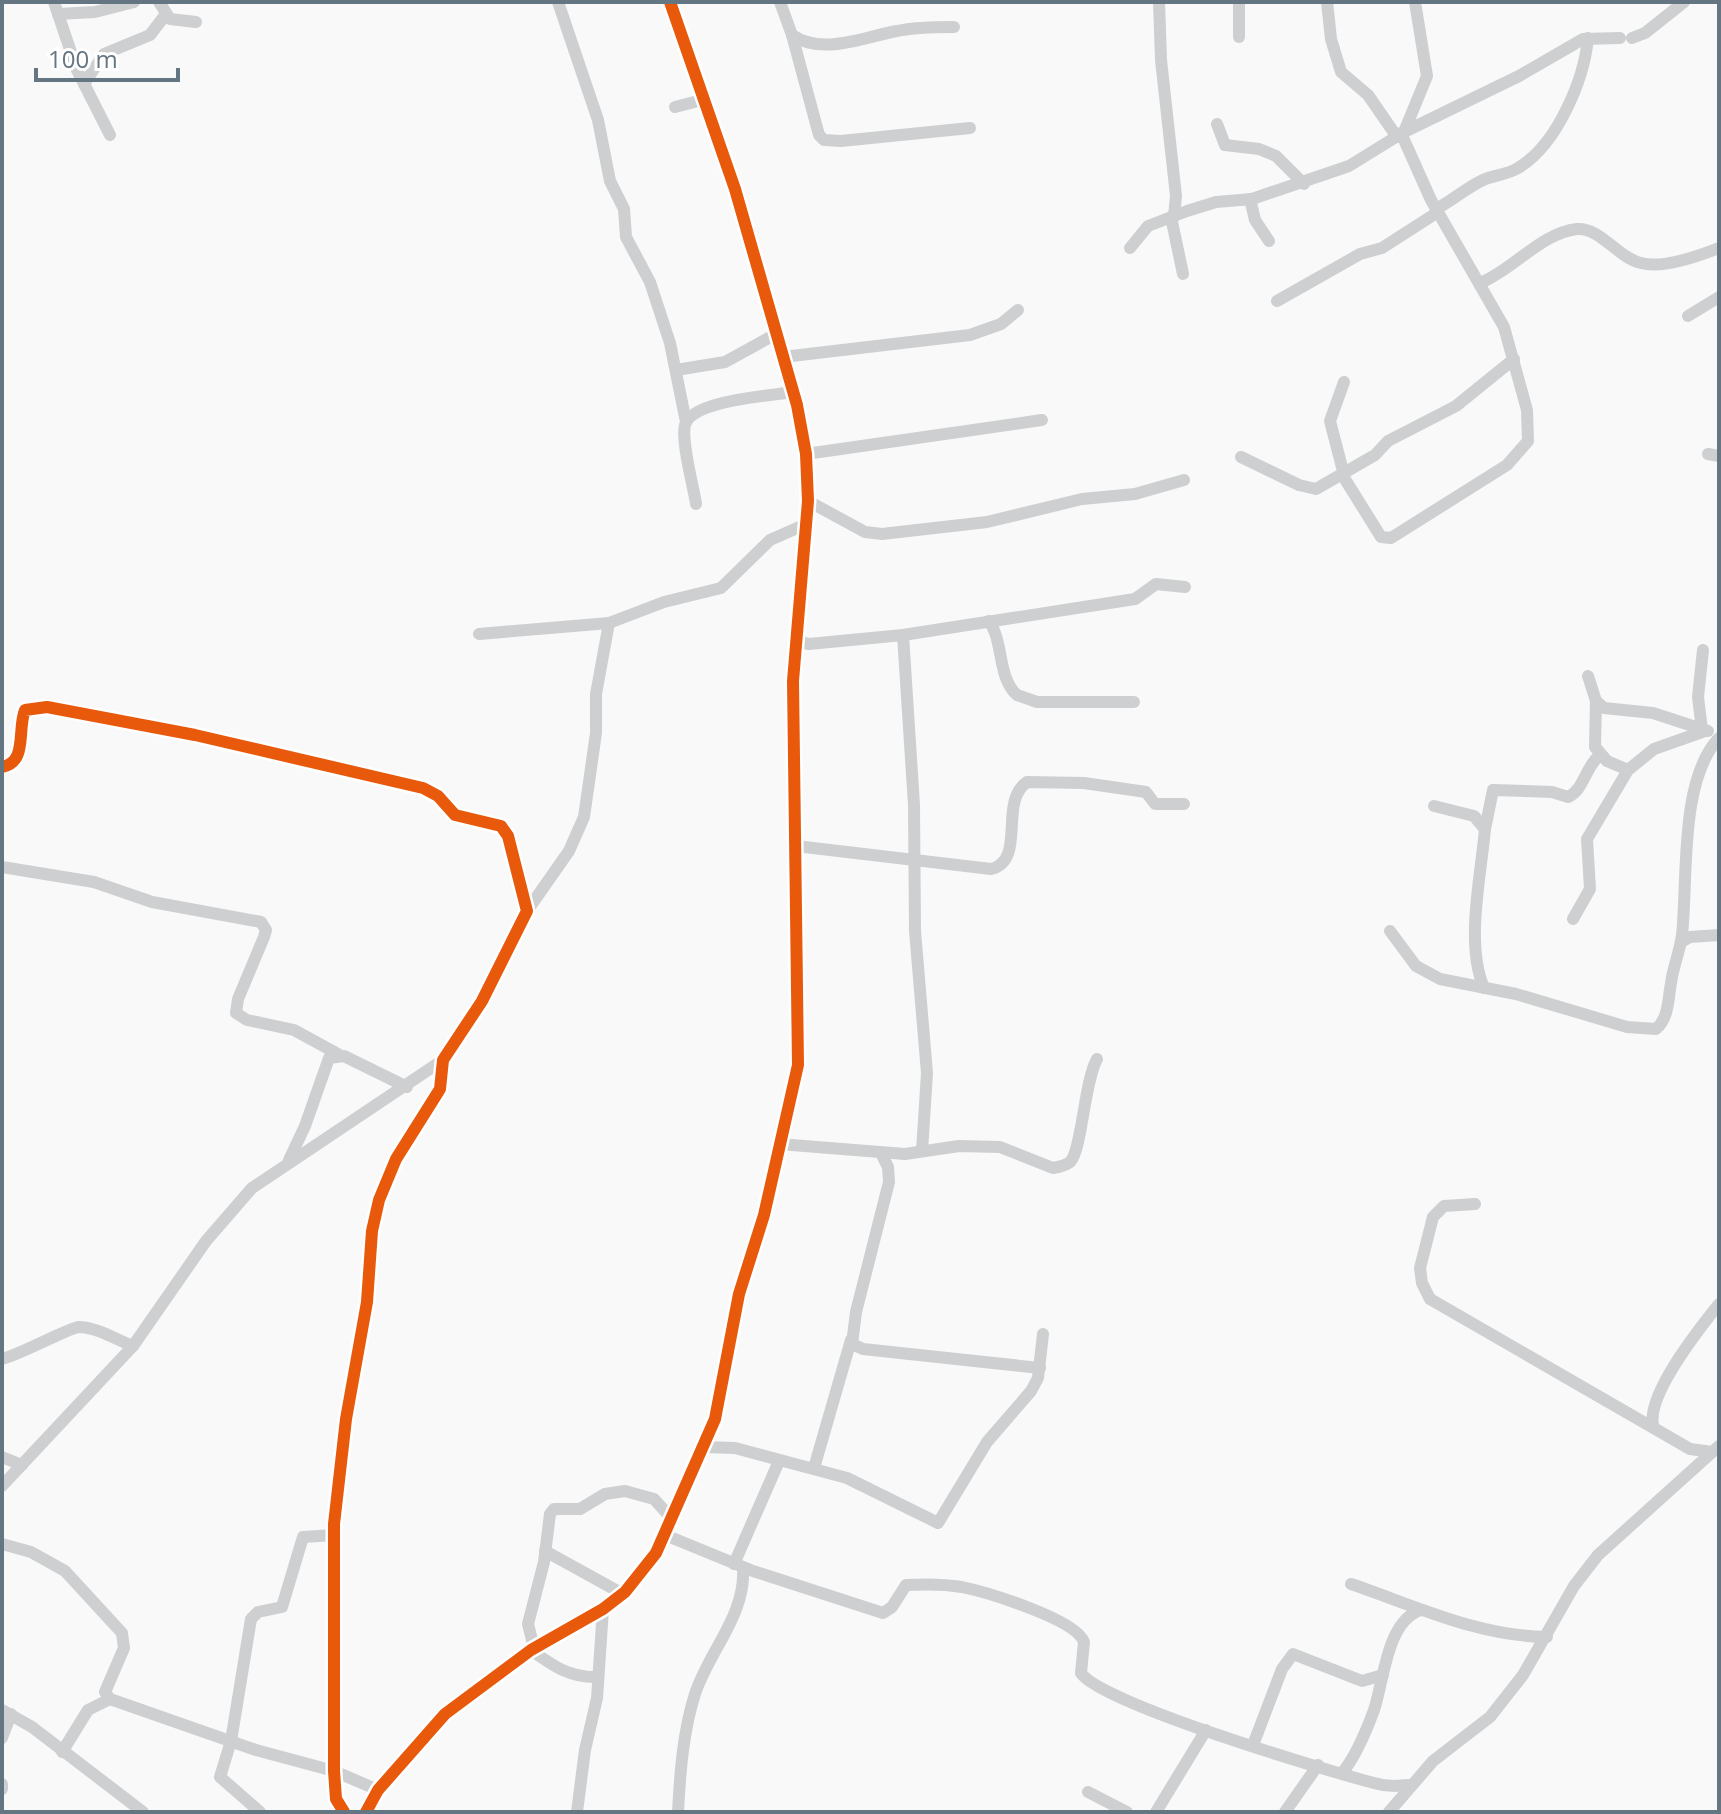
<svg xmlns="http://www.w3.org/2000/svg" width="1721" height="1814" viewBox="0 0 1721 1814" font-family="'Open Sans',sans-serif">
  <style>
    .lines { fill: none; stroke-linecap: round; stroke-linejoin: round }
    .minor { stroke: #cecfd0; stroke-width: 12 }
    .cycleway-casing { stroke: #fff; stroke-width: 17 }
    .cycleway { stroke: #e8590c; stroke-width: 12 }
  </style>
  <rect width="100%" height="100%" fill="#f9f9f9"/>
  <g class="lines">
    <g class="minor">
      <path d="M54 2 77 70 110 135"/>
      <path d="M159 2 170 19 196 22"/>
      <path d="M558 2 598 120 610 181 624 209 626 237 650 282 670 343 686 422"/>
      <path d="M780 2 792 35C822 56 864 37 897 31 916 27 935 27 954 27"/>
      <path d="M1159 2 1161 60 1176 196 1174 216"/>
      <path d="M1327 2 1331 39 1341 72 1368 95 1397 137"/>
      <path d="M58 14 95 12 134 2"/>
      <path d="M792 35 819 135 824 140 841 141 970 128"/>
      <path d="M1239 37V2"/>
      <path d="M1632 38 1645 33 1684 2"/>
      <path d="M84 84 104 54 150 35 166 14"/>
      <path d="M675 107 706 99"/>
      <path d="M1217 124 1225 145 1259 149 1276 156 1304 184"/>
      <path d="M1404 132 1427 76 1415 2"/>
      <path d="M1250 199 1255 220 1269 241"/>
      <path d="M1436 209C1452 201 1466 188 1483 180 1494 175 1507 175 1518 168 1557 145 1584 80 1588 38"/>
      <path d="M1171 217 1183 274"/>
      <path d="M1130 248 1148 226 1187 211 1216 202 1252 199 1349 166 1404 132 1519 76 1583 39 1620 38"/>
      <path d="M1480 283C1513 270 1541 233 1577 229 1600 227 1618 258 1641 263 1663 269 1698 256 1719 248"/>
      <path d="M1277 301 1360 254 1382 248 1438 212"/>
      <path d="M1688 316 1719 297"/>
      <path d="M783 357 970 335 1001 324 1018 310"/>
      <path d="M676 370 725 362 776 334"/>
      <path d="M1344 382 1330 421 1344 475"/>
      <path d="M806 454 1042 420"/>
      <path d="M1708 454 1719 456"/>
      <path d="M1241 457 1299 485 1316 489 1375 455 1388 441 1456 406 1514 359"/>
      <path d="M1343 476 1381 537 1391 538 1507 465 1528 441 1527 410 1504 327 1431 200 1401 133"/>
      <path d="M808 501 865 532 882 534 987 522 1082 499 1135 494 1184 480"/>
      <path d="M696 504C693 484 681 442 685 425 692 400 770 396 793 392"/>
      <path d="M989 621C1004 642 997 677 1017 695L1037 702H1134"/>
      <path d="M479 634 609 623 664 602 721 588 770 540 804 525"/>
      <path d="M903 635 914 805 915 931 927 1073 922 1151"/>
      <path d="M794 641 809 644 903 635 1135 599 1156 584 1185 587"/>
      <path d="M1588 676 1596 701 1604 708 1653 713 1708 731"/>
      <path d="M1596 701 1595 747 1607 761 1628 770"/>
      <path d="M1702 730 1698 697 1703 650"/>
      <path d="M2 767C28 762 17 729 25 710L47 707 195 735 423 788 438 796 455 815 501 826 508 836 527 911 482 1001 443 1060 440 1089 396 1159 379 1200 372 1231 367 1302 346 1419 334 1524V1771L336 1799 344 1812"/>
      <path d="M1434 806 1474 816 1485 829C1481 876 1465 944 1484 988"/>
      <path d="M1485 829 1493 790 1552 792 1568 797C1584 790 1585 767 1600 755"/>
      <path d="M796 846 991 869C1027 860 998 802 1027 782L1084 783 1146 792 1155 804H1184"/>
      <path d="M2 867 94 882 152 902 261 922 266 930 264 937 238 999 236 1013 247 1020 294 1030 338 1054"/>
      <path d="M527 911 569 851 584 817 596 733V694L609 623"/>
      <path d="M1573 919 1590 889 1587 839 1628 770 1654 749 1705 731"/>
      <path d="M1390 931 1416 966 1440 979 1516 994 1627 1027 1656 1029C1669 1018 1668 999 1671 983 1673 967 1680 951 1682 935 1688 880 1679 780 1719 738"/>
      <path d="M1681 942 1690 937 1719 935"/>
      <path d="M779 1144 905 1154 959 1146 1000 1147 1053 1168C1059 1167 1065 1166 1070 1162 1082 1151 1084 1082 1097 1059"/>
      <path d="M881 1153 888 1167 889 1182 856 1312 852 1344 863 1349 1040 1368"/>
      <path d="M289 1160 305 1126 329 1058 344 1056 407 1087"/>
      <path d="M1475 1204 1444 1206 1433 1217 1420 1268 1422 1283 1430 1299 1690 1449 1712 1452"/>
      <path d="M2 1359C22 1354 68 1328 79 1327 96 1327 117 1340 133 1346"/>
      <path d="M1653 1425C1647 1394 1699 1329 1719 1304"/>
      <path d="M704 1447 735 1448 847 1478 938 1523 987 1442 1031 1391 1038 1378 1043 1334"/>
      <path d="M2 1457 22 1465"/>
      <path d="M814 1468 851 1340"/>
      <path d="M2 1486 133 1346 206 1241 252 1188 443 1060"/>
      <path d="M665 1535 753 1571 883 1613 892 1607 906 1585C925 1584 944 1584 962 1587 986 1592 1076 1619 1084 1642L1081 1673C1100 1703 1328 1771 1374 1783 1387 1787 1398 1786 1411 1785"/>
      <path d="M2 1544 31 1552 65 1571 122 1633 124 1648 105 1692 110 1699 256 1750 334 1771 378 1790"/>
      <path d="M545 1551 623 1594"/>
      <path d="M734 1564 779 1461"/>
      <path d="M1351 1584C1416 1606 1477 1636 1547 1637"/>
      <path d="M534 1648 528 1624 544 1562 550 1514 554 1509H580L605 1494 625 1491 654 1499 673 1520"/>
      <path d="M531 1650C553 1666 570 1678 598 1677"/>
      <path d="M2 1710 32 1727 143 1812"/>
      <path d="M2 1738 11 1714"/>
      <path d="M1253 1745 1282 1669 1293 1654 1362 1681 1383 1675"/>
      <path d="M62 1752 88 1710 110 1699"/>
      <path d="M1343 1772C1357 1754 1366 1732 1374 1710 1384 1680 1387 1620 1421 1610"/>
      <path d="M2 1784V1789"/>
      <path d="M1088 1792 1127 1812"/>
      <path d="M260 1812 220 1777 231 1741 251 1619 258 1612 282 1607 303 1537 334 1535"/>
      <path d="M366 1812 378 1790 445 1714 531 1650 603 1609 625 1592 656 1553 715 1419 739 1294 764 1215 798 1065 793 681 808 501 806 454 797 405 735 189 670 2"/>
      <path d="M577 1812 585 1750 597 1698 603 1609"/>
      <path d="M678 1812C680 1774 683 1731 695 1694 709 1651 746 1615 743 1568"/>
      <path d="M1156 1812 1206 1730"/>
      <path d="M1285 1812 1318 1765"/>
      <path d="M1389 1812 1433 1761 1490 1717 1523 1675 1574 1586 1598 1555 1719 1446"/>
    </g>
    <g class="cycleway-casing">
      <g id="cycleway">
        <path d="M2 767C28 762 17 729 25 710L47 707 195 735 423 788 438 796 455 815 501 826 508 836 527 911 482 1001 443 1060 440 1089 396 1159 379 1200 372 1231 367 1302 346 1419 334 1524V1771L336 1799 344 1812"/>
        <path d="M366 1812 378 1790 445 1714 531 1650 603 1609 625 1592 656 1553 715 1419 739 1294 764 1215 798 1065 793 681 808 501 806 454 797 405 735 189 670 2"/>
      </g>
    </g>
    <use href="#cycleway" class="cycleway"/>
  </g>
  <rect width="1721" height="1814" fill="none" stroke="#657683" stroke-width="8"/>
  <path d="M36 68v12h142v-12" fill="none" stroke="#657683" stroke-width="4"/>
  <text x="48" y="68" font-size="24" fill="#657683" stroke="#ffffff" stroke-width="6" paint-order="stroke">100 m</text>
</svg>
